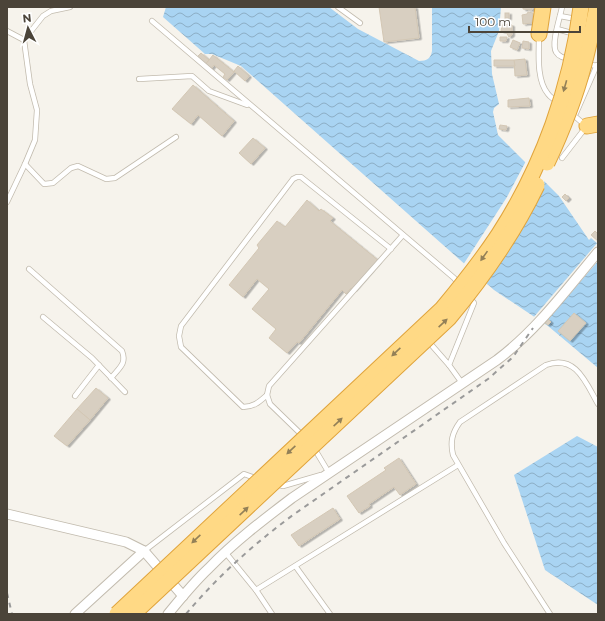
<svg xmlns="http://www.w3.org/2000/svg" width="605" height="621" viewBox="0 0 605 621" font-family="Montserrat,sans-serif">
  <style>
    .water { fill: url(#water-waves) }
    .pier { fill: #f6f3ec }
    .building { fill: #d8cfc1; stroke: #d3c7b4; filter: url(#shadow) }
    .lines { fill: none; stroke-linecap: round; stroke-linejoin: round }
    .service-casing { stroke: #c2bbae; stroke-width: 6 }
    .minor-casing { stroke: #c2bbae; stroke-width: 11 }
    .trunk-casing { stroke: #e0a43c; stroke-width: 17 }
    .service { stroke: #fff; stroke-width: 4.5 }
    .minor { stroke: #fff; stroke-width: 9 }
    .trunk { stroke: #ffd985; stroke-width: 15 }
    .rail { stroke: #9a9a9a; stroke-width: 2; stroke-dasharray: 5 5; stroke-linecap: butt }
    .trunk-bridge-casing { stroke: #e0a43c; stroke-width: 17; stroke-linecap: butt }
    .trunk-bridge { stroke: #ffd985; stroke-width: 15 }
    .oneway { fill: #938057 }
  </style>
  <defs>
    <pattern id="water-waves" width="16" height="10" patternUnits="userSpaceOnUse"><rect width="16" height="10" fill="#a9d4f2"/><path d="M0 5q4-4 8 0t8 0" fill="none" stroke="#8caec5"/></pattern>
    <filter id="shadow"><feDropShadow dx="2.5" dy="1.5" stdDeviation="0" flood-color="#0004"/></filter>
  </defs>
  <rect width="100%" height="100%" fill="#f6f3ec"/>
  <g class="water">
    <path d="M166 7H329L358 29 419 61C427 61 431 58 432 51V7H501L499 31 491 51 492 74 499 104 494 108 493 112 498 135 559 196 589 240 591 238 598 244V368L548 326 494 290 241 66 212 54H205L163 17Z"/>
    <path d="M577 436 598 447V605L545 570 514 475Z"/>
  </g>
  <g class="pier">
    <path d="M526 161 545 180 530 214 485 285 463 265 507 197Z"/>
    <path d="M598 242V261L543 325 533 318Z"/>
  </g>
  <g class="building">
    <path d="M379 7H415L419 38 384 42Z"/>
    <path d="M523 7H532V10L523 9Z"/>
    <path d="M528 12 533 13 532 23 523 24 522 15 527 14Z"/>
    <rect x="505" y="13" width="4" height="5"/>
    <path d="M507 24 512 25V35L509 37 506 32 501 31 502 25H506Z"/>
    <path d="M500 37H507L506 41H500Z"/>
    <path d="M513 40 520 43 517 50 510 47Z"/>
    <path d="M523 41 529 42V49L522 48Z"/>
    <path d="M201 53 209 60 206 64 197 57Z"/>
    <path d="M213 55 234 72 227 80 223 77 225 74 214 65 211 69 205 65Z"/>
    <path d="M525 59 527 75 515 76 514 60Z"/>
    <path d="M494 60H514L515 66H494Z"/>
    <path d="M238 66 249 76 245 81 234 71Z"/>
    <path d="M193 85 234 121 222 136 198 115 191 124 172 109Z"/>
    <path d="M529 98 530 106 508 107V100Z"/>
    <path d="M500 125 507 126 506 130 499 129Z"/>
    <path d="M253 138 265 148 251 164 239 153Z"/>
    <path d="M565 194 569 198 566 201 562 197Z"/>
    <path d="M307 200 319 211 321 209 333 218 330 221 379 261 354 290 351 288 346 294 342 290 299 343 297 342 287 353 269 338 276 329 252 309 269 289 257 279 243 297 229 285 259 248 257 245 277 221 285 227Z"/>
    <path d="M595 231 598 234V241L591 235Z"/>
    <path d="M574 313 586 323 570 341 558 331Z"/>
    <path d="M548 319 551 322 548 325 545 323Z"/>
    <path d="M96 388 108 398 90 420 77 409Z"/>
    <path d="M77 409 90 420 67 446 54 436Z"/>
    <path d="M399 458 416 484 400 495 394 487 369 504 370 506 359 513 347 496 386 470 384 468Z"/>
    <path d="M333 508 340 519 299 546 291 535Z"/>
  </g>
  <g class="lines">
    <g class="service-casing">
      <g id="service">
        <path d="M338 7 360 23"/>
        <path d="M562 7C560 18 551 43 556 52 559 57 564 58 570 59"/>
        <path d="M560 16 576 19"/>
        <path d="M152 21 454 278 459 284"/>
        <path d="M557 29 575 34"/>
        <path d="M7 31 24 40 30 84 37 110 35 140 25 164 7 202"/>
        <path d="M539 36C539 52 536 80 548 94 550 97 554 99 557 102"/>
        <path d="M24 40 43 16 51 11 70 7"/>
        <path d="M587 64 597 66"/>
        <path d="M139 79 192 76 209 91 247 105"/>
        <path d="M571 113 585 125"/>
        <path d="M576 113 597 65"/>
        <path d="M562 158 586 127"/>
        <path d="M25 164 44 184 53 183 71 168 78 166 106 179 115 178 176 137"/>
        <path d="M29 269 122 351C127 364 119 368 111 378"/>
        <path d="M43 317 92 358 125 392"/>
        <path d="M428 341 449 365"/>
        <path d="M462 383 449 365 474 303 468 296"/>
        <path d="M267 395C259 402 254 407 243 407L181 347 179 336 181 326 293 179 297 177H301L391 249"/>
        <path d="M75 396 99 365"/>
        <path d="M304 437 270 404 267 395 269 386 403 235"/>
        <path d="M314 448 329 473H328"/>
        <path d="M276 484 283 486 321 475"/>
        <path d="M144 551 244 474 258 479"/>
        <path d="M225 552 256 590 272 614"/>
        <path d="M296 567 330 614"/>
        <path d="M256 590 458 465"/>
        <path d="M550 614 504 543 453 455C450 442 452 433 460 422L546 365C576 354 586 383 598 404"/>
      </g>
    </g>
    <g class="minor-casing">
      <g id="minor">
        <path d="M7 514 126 542 144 551 183 596"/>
        <path d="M75 614 144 551"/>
        <path d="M168 614C181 598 194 582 209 568 234 542 263 520 292 498L497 360C537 330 566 290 598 252"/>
      </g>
    </g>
    <g class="trunk-casing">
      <g id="trunk">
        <path d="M539 34 543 7"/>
        <path d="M587 126 598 124"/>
      </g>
    </g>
    <use href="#service" class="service"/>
    <use href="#minor" class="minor"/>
    <use href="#trunk" class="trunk"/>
    <g class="rail">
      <path d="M7 593 12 614"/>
      <path d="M186 614C218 576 254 544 293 515L488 379 513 357 533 328"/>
    </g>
    <g class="trunk-bridge-casing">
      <g id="trunk-bridge">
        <path d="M547 163C562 131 575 98 584 64 589 45 593 26 597 7"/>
        <path d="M117 614 442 309C462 285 482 260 499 234 543 166 571 87 581 7"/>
        <path d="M133 614 449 318C484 276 514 233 537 185"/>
      </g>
    </g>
    <use href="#trunk-bridge" class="trunk-bridge"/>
  </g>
  <defs><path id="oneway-solid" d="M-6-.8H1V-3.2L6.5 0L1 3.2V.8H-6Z"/></defs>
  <g class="oneway">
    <use href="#oneway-solid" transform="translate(565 86) rotate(106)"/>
    <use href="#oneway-solid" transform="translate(484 256) rotate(125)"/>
    <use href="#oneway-solid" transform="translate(443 323) rotate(-43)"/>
    <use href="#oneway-solid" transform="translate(396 352) rotate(137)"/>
    <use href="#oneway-solid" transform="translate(338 422) rotate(-43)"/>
    <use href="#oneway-solid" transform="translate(291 450) rotate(137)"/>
    <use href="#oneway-solid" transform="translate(244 511) rotate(-43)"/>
    <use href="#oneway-solid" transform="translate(196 539) rotate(137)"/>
  </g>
  <rect width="605" height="621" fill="none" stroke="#4b4439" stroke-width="16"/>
  <g transform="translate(28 28) rotate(354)" stroke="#ffffff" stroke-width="3" paint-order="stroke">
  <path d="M0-3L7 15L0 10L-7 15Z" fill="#4b4439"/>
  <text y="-6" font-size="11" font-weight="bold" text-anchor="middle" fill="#4b4439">N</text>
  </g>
  <path d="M469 26v6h111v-6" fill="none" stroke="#4b4439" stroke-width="2"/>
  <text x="475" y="26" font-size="12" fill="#4b4439" stroke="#ffffff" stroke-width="3" paint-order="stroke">100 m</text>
</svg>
